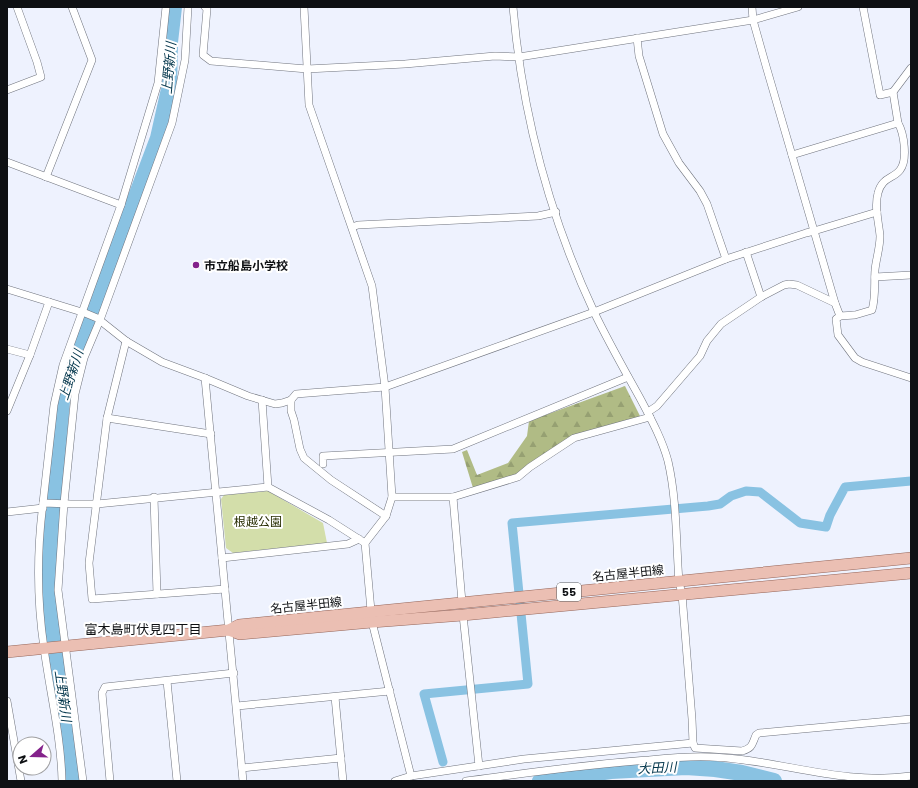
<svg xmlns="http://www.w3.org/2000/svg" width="918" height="788" viewBox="0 0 918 788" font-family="Poppins,'Noto Sans JP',sans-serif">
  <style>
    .forest { fill: url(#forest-firs) }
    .green { fill: #d3deaa }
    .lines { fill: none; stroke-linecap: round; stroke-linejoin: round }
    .canal { stroke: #89c2e2; stroke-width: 9 }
    .river { stroke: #89c2e2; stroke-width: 16 }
    .street-casing { stroke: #70747e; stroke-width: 8 }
    .primary-casing { stroke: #95665a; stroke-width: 12 }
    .street { stroke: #fff; stroke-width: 7 }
    .primary { stroke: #ebbfb3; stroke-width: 11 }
    .poi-dot { fill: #84228b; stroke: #fff; stroke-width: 1.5 }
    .labels { text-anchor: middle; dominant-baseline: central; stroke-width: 4; stroke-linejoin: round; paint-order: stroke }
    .shield { fill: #fff; stroke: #56585a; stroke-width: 1 }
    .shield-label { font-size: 11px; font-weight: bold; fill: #0e1013 }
    .poi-label { font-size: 12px; font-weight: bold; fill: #0e1013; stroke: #fff; text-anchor: start }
    .park-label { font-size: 12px; fill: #282e03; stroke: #fff }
    .street-label { font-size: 12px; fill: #0e1013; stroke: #fff }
    .water-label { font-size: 13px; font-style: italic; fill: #01344a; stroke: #fff }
    .neighbourhood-label { font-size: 13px; fill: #0e1013; stroke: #fff }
  </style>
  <defs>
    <pattern id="forest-firs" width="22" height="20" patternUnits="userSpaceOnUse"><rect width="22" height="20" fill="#b0bb85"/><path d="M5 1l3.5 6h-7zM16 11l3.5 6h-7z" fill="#96a072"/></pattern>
  </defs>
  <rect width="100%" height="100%" fill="#eef2fe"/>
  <path class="forest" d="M625 386 641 418 574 436 515 475 473 488 462 452 467 450 477 475 508 463 527 436 529 421Z"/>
  <path class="green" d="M268 491 323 523 327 543 233 553 226 548 221 499 224 495Z"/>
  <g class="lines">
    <path class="canal" d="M443 762 424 694 528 684 512 523 708 506 720 504 731 496 746 491 760 492 800 523 826 527 830 515 845 487 911 481"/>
    <g class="river">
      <path d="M72 781V759L49 602 50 553 62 401 70 373 95 305 158 138 169 89 170 42 174 7"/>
      <path d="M540 781 611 771 686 767 715 769 742 773 774 781"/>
    </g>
    <g class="street-casing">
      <g id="street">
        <path d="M205 7 207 9 203 55 211 61 307 69 405 64 495 56 519 57 753 20 798 7"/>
        <path d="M304 7 309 105 372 286 385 387 392 497"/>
        <path d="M513 7C522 112 550 218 595 314 609 343 625 371 641 400 651 419 662 439 668 461 677 500 676 542 679 582L682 594 692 719 693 743 695 748 742 751C753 748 752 744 756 735L759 733 911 719"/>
        <path d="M752 7 753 20 766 66 835 303"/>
        <path d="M637 38 639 56 663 134 679 163 700 191 707 204 726 259"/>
        <path d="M7 90 41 77 37 62 17 7"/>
        <path d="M893 92 911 68"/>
        <path d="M792 155 898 123 893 92 880 95 863 7"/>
        <path d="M7 162 121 205"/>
        <path d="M46 177 92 60 72 7"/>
        <path d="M352 227 358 225 538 216 556 212"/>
        <path d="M746 252 761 297"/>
        <path d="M875 277 911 275"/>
        <path d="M7 289 85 313 97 318 126 341 162 362 205 378 248 396 275 404 282 403 291 400 296 394 385 387 594 312 726 259 806 233 814 231 877 212"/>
        <path d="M840 316 836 319 838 335 855 358 862 362 911 378"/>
        <path d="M126 341 107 418 89 563 92 599 225 589"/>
        <path d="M7 349 30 355"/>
        <path d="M205 378 243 781"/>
        <path d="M262 400 268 487 329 520 365 543"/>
        <path d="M291 400V411L294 420 300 449 304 458 331 480 386 516"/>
        <path d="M7 411 30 355 49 302"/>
        <path d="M648 412 657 406 700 356 707 341 721 324 761 297 784 285 789 284 797 285 835 303 840 316 855 315 872 310C876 297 874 283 875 270 876 259 880 248 880 236 879 223 874 207 878 193 882 177 893 179 900 170 908 160 904 133 898 123"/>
        <path d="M107 418 211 434"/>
        <path d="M323 464V456L453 449 628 377"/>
        <path d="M154 497 157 594"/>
        <path d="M453 497 462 602"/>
        <path d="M43 503 54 405 63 365 121 205 158 83 166 7"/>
        <path d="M7 512 43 508"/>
        <path d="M222 558 348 544 359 539"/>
        <path d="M463 615 479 766"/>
        <path d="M167 681 177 781"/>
        <path d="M335 697 343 781"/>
        <path d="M7 701 21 781"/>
        <path d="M237 706 390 691"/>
        <path d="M242 768 341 758"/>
        <path d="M411 776 372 622 365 543 386 516 392 497H453L518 477 530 467 574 438 650 417"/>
        <path d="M62 781C61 736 50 693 44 648 37 601 37 550 43 503L71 504H97L268 487"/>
        <path d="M83 781 58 590 64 503 75 394 84 358 100 320 172 123 185 60 188 7"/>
        <path d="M110 781 102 693 105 687 234 673"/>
        <path d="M395 781 411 776 524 759 693 743"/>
        <path d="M466 781C527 773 588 764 649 760 669 758 690 756 710 757 778 759 841 786 911 776"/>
      </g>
    </g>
    <g class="primary-casing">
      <g id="primary">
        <path d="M229 630 240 634 372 622 463 615 911 573"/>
        <path d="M7 652 229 630 239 625 911 558"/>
      </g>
    </g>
    <use href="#street" class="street"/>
    <use href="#primary" class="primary"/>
  </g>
  <circle class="poi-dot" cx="196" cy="265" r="4"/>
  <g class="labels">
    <rect class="shield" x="557" y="583" width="24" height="18" rx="3"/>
    <g class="shield-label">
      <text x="569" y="592">55</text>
    </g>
    <g class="poi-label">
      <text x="204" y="265">市立船島小学校</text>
    </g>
    <g class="park-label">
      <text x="258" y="521">根越公園</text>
    </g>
    <g class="street-label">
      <text transform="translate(628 573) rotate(-6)">名古屋半田線</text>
      <text transform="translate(306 605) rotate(-6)">名古屋半田線</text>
    </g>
    <g class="water-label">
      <text transform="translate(169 68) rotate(-85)">上野新川</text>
      <text transform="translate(71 375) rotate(-72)">上野新川</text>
      <text transform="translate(63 696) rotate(82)">上野新川</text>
      <text transform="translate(657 768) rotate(-3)">大田川</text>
    </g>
    <g class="neighbourhood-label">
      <text x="143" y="629">富木島町伏見四丁目</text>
    </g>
  </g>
  <rect width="918" height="788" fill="none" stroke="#0e1013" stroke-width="16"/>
  <g transform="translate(32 756) rotate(250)"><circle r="19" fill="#ffffff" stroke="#9f9fa1"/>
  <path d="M0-3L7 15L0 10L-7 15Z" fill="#84228b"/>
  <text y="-6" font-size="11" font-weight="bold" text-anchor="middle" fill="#0e1013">N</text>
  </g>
</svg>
